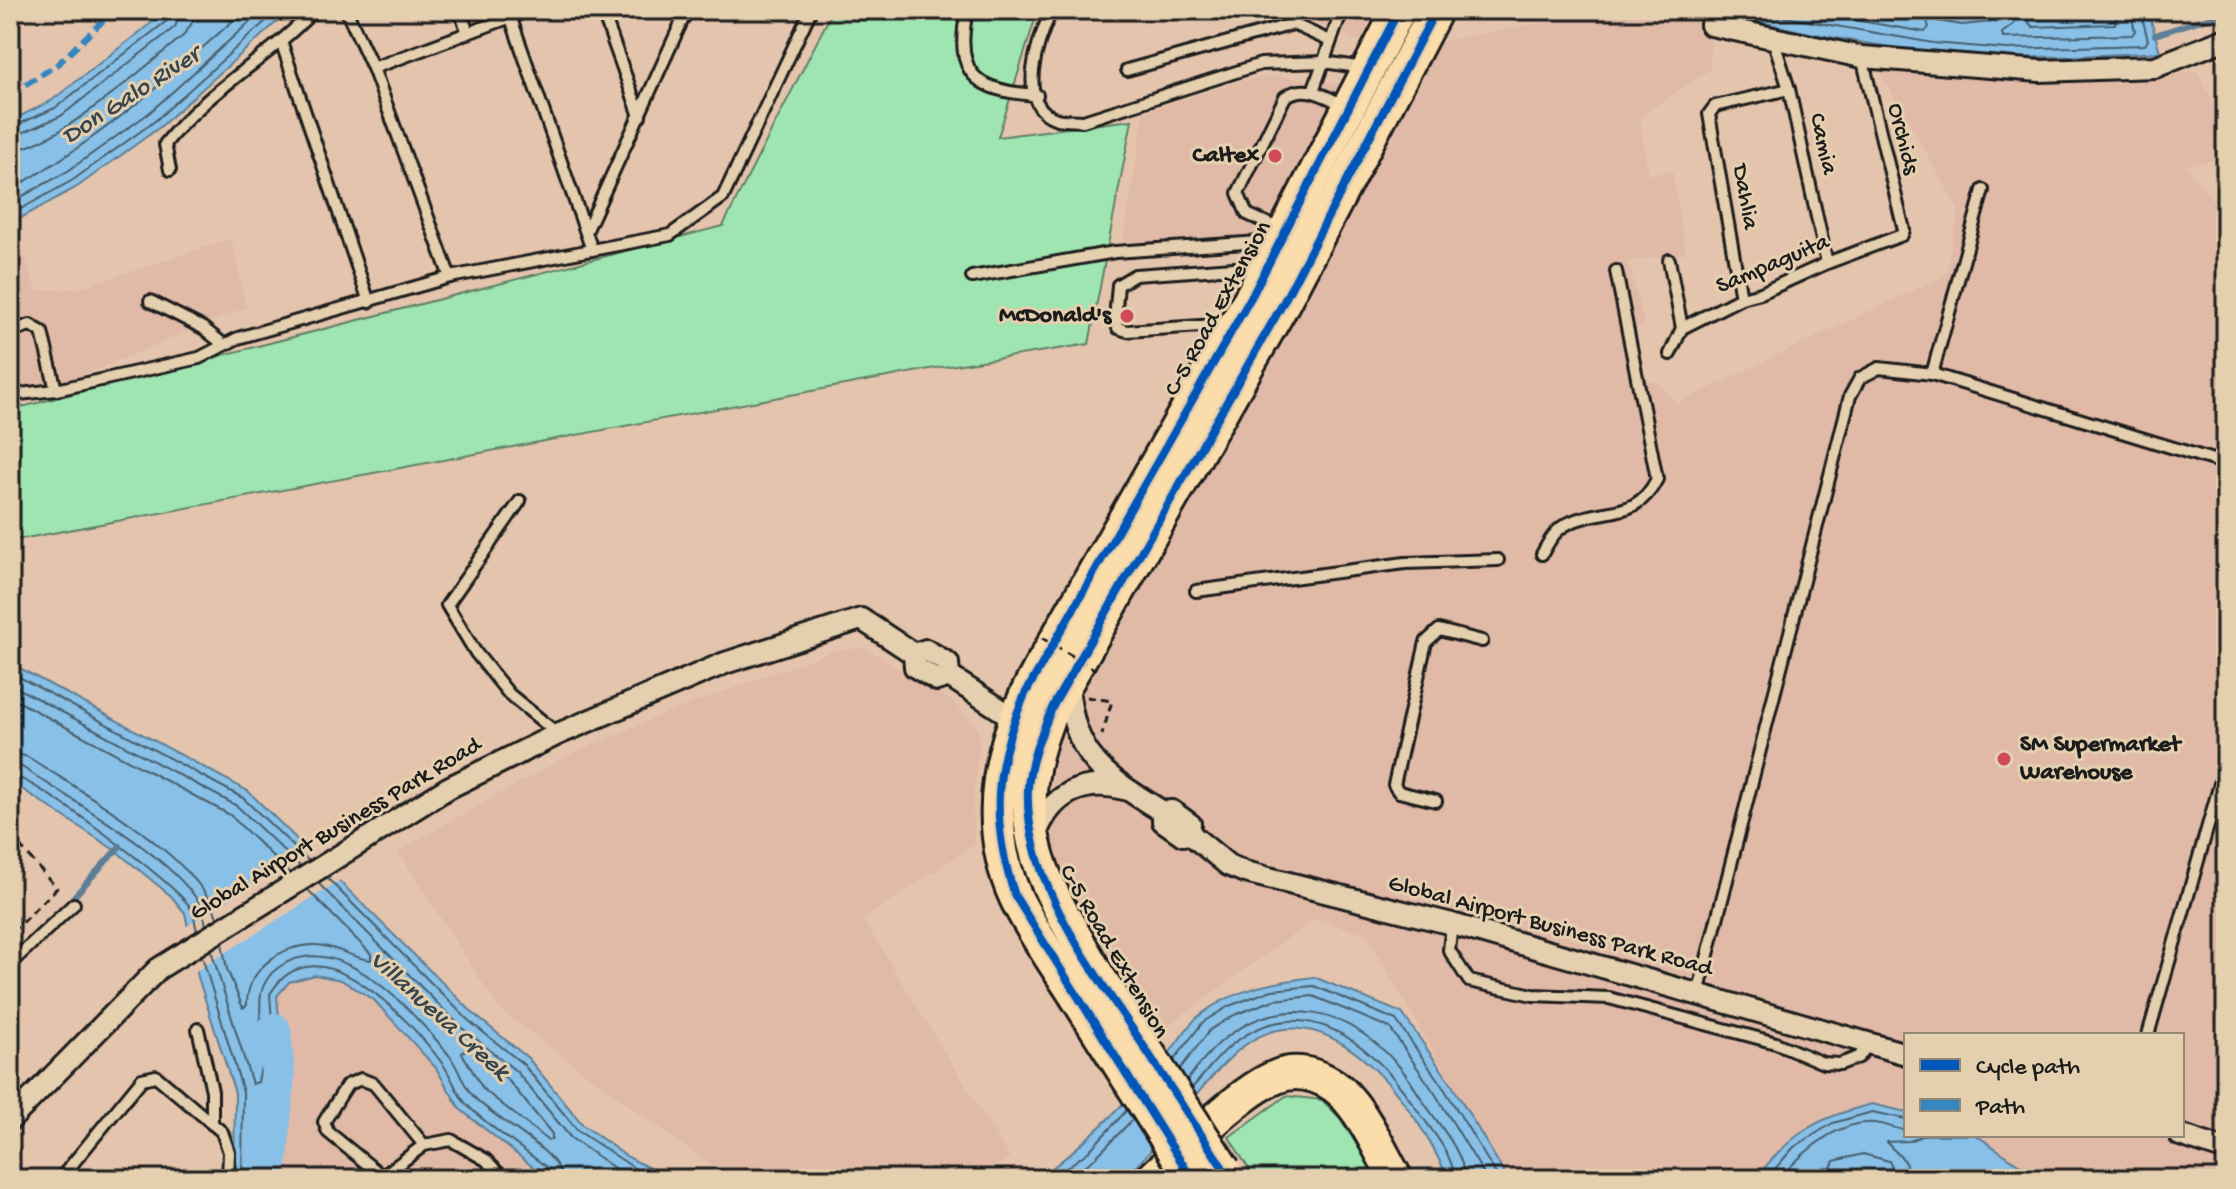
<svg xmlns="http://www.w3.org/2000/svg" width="2236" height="1189" viewBox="0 0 2236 1189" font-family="'Gochi Hand',sans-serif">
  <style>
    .built { fill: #e0b9a7 }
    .green { fill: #9fe5b2; stroke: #5e8067; stroke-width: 2 }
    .water { fill: #88c0e7; stroke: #5d7e96; stroke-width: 2 }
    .pier { fill: #e4c4ac }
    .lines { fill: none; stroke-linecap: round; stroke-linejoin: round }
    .shore { stroke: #475e6d; stroke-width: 2 }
    .stream { stroke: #5d7e96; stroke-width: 6 }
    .river { stroke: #88c0e7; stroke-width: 34 }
    .lane-casing { stroke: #1c1c1c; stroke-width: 16 }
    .street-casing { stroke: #1c1c1c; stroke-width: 26 }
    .primary-casing { stroke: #1c1c1c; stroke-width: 38 }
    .path { stroke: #1c1c1c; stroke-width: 3; stroke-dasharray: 8 6; stroke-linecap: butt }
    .lane { stroke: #e4cfae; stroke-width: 10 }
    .street { stroke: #e4cfae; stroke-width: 20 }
    .primary { stroke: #fbddab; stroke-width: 32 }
    .primary-bridge-casing { stroke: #1c1c1c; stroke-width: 38; stroke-linecap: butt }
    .path-bridge { stroke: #1c1c1c; stroke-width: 3; stroke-dasharray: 8 6; stroke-linecap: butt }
    .primary-bridge { stroke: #fbddab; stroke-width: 32 }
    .quiet { stroke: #3686bf; stroke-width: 6; stroke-dasharray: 12 6; stroke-linecap: butt }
    .cycleway-casing { stroke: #e4cfae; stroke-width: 13 }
    .cycleway { stroke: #0057b8; stroke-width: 8 }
    .poi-dot { fill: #d1495b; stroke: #e4cfae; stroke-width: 3 }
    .labels { text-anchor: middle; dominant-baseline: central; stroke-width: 6; stroke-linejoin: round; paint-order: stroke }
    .street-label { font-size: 24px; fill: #1c1c1c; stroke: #e4cfae }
    .poi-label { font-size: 24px; font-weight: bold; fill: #1c1c1c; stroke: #e4cfae; text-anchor: end }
    .water-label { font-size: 26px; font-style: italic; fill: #37454f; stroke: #e4cfae }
  </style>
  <rect width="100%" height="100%" fill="#e4c4ac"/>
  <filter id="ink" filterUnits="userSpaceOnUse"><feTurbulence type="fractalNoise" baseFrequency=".0125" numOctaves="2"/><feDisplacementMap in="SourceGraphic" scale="16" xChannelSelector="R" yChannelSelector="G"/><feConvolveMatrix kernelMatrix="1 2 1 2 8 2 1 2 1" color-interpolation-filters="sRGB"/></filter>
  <g filter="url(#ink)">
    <g class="built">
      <path d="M1307 10H1376L1360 41 1307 19Z"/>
      <path d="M1611 10H1688L1709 21 1710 69 1645 113 1640 121 1648 175 1672 171 1686 253 1628 261 1644 324 1631 334 1639 377 1662 385 1676 404 1946 275 1959 210 1878 68 2007 78 2197 71 2226 126V158L2185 165 2226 218V1179H2040L1976 1135H2182V1035H1906V1112L1872 1104 1830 1115 1811 1124 1788 1141 1755 1179H1508L1365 933 1314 919 1162 1030 1080 912 1054 843 1050 806 1056 753 1066 722 1294 317 1428 44Z"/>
      <path d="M1278 76 1346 86 1265 232 1122 250 1144 112 1245 80Z"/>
      <path d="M231 239 246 307 69 381 10 393V252L21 248 37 291 80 288Z"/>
      <path d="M865 648 952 701 977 728 980 741 973 800 974 845 863 919 1010 1158 970 1179H747L728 1174 698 1156 500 1010 398 851 569 755 664 714 836 650Z"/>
      <path d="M315 975 341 980 374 1000 436 1068 460 1109 548 1179H266L282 1050 277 996 289 982Z"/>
    </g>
    <g class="green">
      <path d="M833 10H1038L998 137 1132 120 1089 344 930 369 10 541V410L723 226Z"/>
      <path d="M1286 1096 1322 1100 1340 1118 1378 1179H1255L1229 1137Z"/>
    </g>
    <g class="water">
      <path d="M168 10H290L160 127 77 187 10 224V121L51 101Z"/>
      <path d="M1717 10H1925L1961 17 2149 14 2160 52C2109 55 2058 58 2007 57 1920 55 1800 35 1717 10Z"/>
      <path d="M10 663 248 791 475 1015 528 1058 583 1125 626 1156 670 1179H548L460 1109 436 1068 374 1000 341 980 315 975 289 982 277 996 282 1050 266 1179H234L235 1093 198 977 185 913 171 896 116 851 10 781Z"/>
      <path d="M1314 977 1402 1013 1452 1085 1508 1179H1448C1417 1104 1321 972 1233 1055 1192 1093 1164 1142 1123 1179H1038C1084 1145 1124 1105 1162 1062 1175 1048 1185 1027 1200 1015 1233 989 1274 982 1314 977Z"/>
      <path d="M1872 1104 1906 1112V1135H1976L2040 1179H1896L1864 1172 1836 1179H1755C1795 1131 1812 1120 1872 1104Z"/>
    </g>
    <path class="pier" d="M312 847 344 878 193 973 184 928Z"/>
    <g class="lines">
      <g class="shore">
        <path d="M1745 10 1933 43 2006 49 2145 45 2148 40 2140 10"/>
        <path d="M1795 10 1925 32 1929 27 1923 10"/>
        <path d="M1933 10 1938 21 1962 25 2001 21 2008 10"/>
        <path d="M2018 10 2014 24 2002 33 2003 38 2132 35 2135 31 2130 10"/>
        <path d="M2030 10 2029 23 2033 27 2115 24 2118 10"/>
        <path d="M10 128 55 108 168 20 171 10"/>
        <path d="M10 138 61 116 175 27 182 10"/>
        <path d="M10 150C56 148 145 66 183 36L192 23 194 10"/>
        <path d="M10 190C100 140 169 78 245 10"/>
        <path d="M10 203 68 171 149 113 263 10"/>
        <path d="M10 215 73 180 155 121 278 10"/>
        <path d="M10 672 243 798 309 861"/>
        <path d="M10 684 237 806 300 866"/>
        <path d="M10 697 230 815 290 873"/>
        <path d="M10 752 28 757C78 789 204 861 217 918"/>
        <path d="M10 764 22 767C74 802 164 851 199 902 203 908 204 917 206 925"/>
        <path d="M10 775C34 777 175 883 190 907 194 914 195 923 197 931"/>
        <path d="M327 878 469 1021 523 1064 578 1131 651 1179"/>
        <path d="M318 883 462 1028 516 1071 571 1138 630 1179"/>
        <path d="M222 943 227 969 243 1008 247 1005C246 970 282 943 317 945 336 946 354 959 371 960V954L308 890"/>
        <path d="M211 950 252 1084 258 1082C260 1070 264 1057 263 1046 262 1017 251 986 279 967 340 926 415 1014 449 1055 459 1068 463 1086 474 1097 493 1119 561 1151 562 1179"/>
        <path d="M202 956 243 1092 242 1179"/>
        <path d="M468 1048 508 1080 552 1134V1139L547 1140 483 1089 462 1053Z"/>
        <path d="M1174 1060 1203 1022 1229 1006 1272 990 1314 986 1396 1020 1445 1090 1499 1179"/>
        <path d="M1180 1069 1210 1030 1234 1015 1274 1000 1313 996 1390 1028 1436 1095 1487 1179"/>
        <path d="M1187 1080C1198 1066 1210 1050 1224 1039 1283 992 1349 1010 1397 1064 1408 1075 1416 1091 1425 1104 1440 1126 1463 1151 1465 1179"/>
        <path d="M1192 1088C1204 1075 1216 1058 1229 1047 1301 987 1370 1041 1413 1104 1428 1126 1452 1151 1455 1179"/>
        <path d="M258 1179 274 1050 270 994C316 917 411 1021 442 1063 452 1076 456 1093 467 1105 491 1129 522 1148 549 1169L552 1179"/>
        <path d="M1051 1179 1088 1152 1127 1110"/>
        <path d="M1068 1179 1094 1159 1133 1119"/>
        <path d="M1766 1179 1794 1147 1833 1123 1872 1112 1906 1119"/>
        <path d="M1779 1179C1801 1154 1837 1119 1875 1123 1885 1124 1895 1129 1906 1130"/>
        <path d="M1826 1179 1834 1161 1863 1154 1889 1161 1897 1179"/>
        <path d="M1909 1179 1905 1161 1886 1142 1910 1141 1924 1135"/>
      </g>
      <g class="stream">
        <path d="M2155 35 2226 12"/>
        <path d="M68 903 120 846"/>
      </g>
      <path class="river" d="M269 1179 278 1076 274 1030"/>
      <g class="lane-casing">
        <g id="lane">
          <path d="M346 10 373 68 450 277"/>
          <path d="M459 10 468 32"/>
          <path d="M508 10 592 250"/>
          <path d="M602 10 640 116"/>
          <path d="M967 10C954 74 974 91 1037 95"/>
          <path d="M1052 10C1039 37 1013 105 1057 119 1065 121 1075 120 1083 121L1261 64 1324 62 1364 68"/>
          <path d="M1293 24 1294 10"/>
          <path d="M1773 39 1789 89 1827 263"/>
          <path d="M282 44 369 302"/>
          <path d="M373 68 530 10"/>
          <path d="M1127 70 1293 24 1330 41"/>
          <path d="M1313 91 1342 10"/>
          <path d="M170 170 165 144C206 91 268 59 314 10"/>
          <path d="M1280 229 1247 214 1238 193 1285 97C1305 82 1326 97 1346 106"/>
          <path d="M586 232 687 10"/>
          <path d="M1669 260 1682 328"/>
          <path d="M972 277 1115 252 1274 241"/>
          <path d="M1741 298 1709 114 1715 106 1789 89"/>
          <path d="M150 301 203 328 223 344"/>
          <path d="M1230 324 1127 331 1118 328 1115 319 1118 285 1135 275 1262 266"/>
          <path d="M10 332 30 325 42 332 56 390"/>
          <path d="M1670 354 1682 328 1741 298 1761 293 1827 263 1902 235 1904 230 1862 57"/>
          <path d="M1932 374 1983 190"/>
          <path d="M10 395 56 390 199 358 238 338 450 277 670 235 723 197 811 10"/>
          <path d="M520 501 447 605 476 653 509 694 558 734"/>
          <path d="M1542 554C1549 541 1556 528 1571 522 1607 506 1636 521 1657 479L1616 271"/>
          <path d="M1196 591 1405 563 1498 560"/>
          <path d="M1436 801 1399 792 1394 785 1426 642 1439 630 1482 641"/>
          <path d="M1452 924 1449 950 1469 981 1533 995 1609 998 1776 1043 1823 1063 1840 1064 1859 1057 1868 1044"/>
          <path d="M10 964 74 904"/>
          <path d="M1698 994 1850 396 1860 378 1879 368 1932 374 2226 464"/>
          <path d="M198 1029 212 1091V1124"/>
          <path d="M2148 1035 2226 763"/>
          <path d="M382 1176 328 1132 324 1122 347 1085 361 1079 374 1084 424 1145"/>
          <path d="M60 1179 142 1079 156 1076 222 1132 229 1152 228 1179"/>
          <path d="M379 1179 424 1145 451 1140 486 1160 504 1179"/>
        </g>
      </g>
      <g class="street-casing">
        <g id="street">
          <path d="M1711 25 1862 57 2040 71 2155 67 2226 39"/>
          <path d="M914 654 926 650 948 663 949 676"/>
          <path d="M949 676 1015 719"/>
          <path d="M1068 683C1073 757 1103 775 1163 812L1172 811 1190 824 1189 833"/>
          <path d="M1163 812V821L1183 835 1189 833 1228 865 1245 872 1452 924 1906 1054"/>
          <path d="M1036 834C1051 795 1082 778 1124 789"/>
          <path d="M10 1120 158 969 448 788 558 734 725 663 861 619 914 654 915 667 937 680 949 676"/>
          <path d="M2180 1135 2226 1150"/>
        </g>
      </g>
      <g class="primary-casing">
        <g id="primary">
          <path d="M1098 976C1040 877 1003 821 1053 706L1281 307 1436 10"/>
          <path d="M1074 993C1054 962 1032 931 1016 898 981 821 1000 739 1040 668L1254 292 1399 10"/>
          <path d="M1152 1179C1182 1151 1240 1091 1276 1077 1301 1066 1332 1079 1348 1099 1368 1122 1381 1153 1396 1179"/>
        </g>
      </g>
      <g class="path">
        <path d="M1087 697 1112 701 1102 735"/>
        <path d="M10 835 57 888 10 934"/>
      </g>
      <use href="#lane" class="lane"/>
      <use href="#street" class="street"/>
      <use href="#primary" class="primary"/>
      <g class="primary-bridge-casing">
        <g id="primary-bridge">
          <path d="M1098 976 1224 1170"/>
          <path d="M1074 993 1192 1179"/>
        </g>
      </g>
      <path class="path-bridge" d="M1042 638 1096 670"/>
      <use href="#primary-bridge" class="primary-bridge"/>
      <path class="quiet" d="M10 94 58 64 114 10"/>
      <g class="cycleway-casing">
        <g id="cycleway">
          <path d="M1192 1179 1015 896C990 821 994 766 1025 694L1254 292 1399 10"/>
          <path d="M1230 1179C1199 1131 1168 1083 1137 1036 1089 963 1024 880 1028 788 1030 759 1042 732 1053 706L1281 307 1436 10"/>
        </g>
      </g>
      <use href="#cycleway" class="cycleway"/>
    </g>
  </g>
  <g class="poi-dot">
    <circle cx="1275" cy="156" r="8"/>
    <circle cx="1127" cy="316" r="8"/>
    <circle cx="2004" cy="759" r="8"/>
  </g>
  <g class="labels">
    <g class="street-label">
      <text transform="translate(1902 139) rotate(76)">Orchids</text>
      <text transform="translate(1822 144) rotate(77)">Camia</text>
      <text transform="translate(1744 197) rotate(80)">Dahlia</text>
      <text transform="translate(1773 265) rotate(-23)">Sampaguita</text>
      <text transform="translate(1219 309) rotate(-61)">C-5 Road Extension</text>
      <text transform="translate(336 830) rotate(-31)">Global Airport Business Park Road</text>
      <text transform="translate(1550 927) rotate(15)">Global Airport Business Park Road</text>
      <text transform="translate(1113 952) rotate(60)">C-5 Road Extension</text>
    </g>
    <g class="poi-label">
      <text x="1259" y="156">Caltex</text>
      <text x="1111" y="316">McDonald's</text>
      <text x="2020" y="745" text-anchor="start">SM Supermarket<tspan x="2020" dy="28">Warehouse</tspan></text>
    </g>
    <g class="water-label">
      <text transform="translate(132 97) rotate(-33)">Don Galo River</text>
      <text transform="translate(438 1017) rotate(42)">Villanueva Creek</text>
    </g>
  </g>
  <rect width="2236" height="1189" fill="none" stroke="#e4cfae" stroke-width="40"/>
  <rect x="20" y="20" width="2196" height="1149" fill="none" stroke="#1c1c1c" stroke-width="3" filter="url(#ink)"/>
  <rect x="1904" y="1033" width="280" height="104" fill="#e4cfae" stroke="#948774" stroke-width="2"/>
  <rect x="1920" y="1059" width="40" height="12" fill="#0057b8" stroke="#948774" stroke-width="2"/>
  <text x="1976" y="1073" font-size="24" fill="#1c1c1c">Cycle path</text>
  <rect x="1920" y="1099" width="40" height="12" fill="#3686bf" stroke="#948774" stroke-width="2"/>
  <text x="1976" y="1113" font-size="24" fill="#1c1c1c">Path</text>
</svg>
